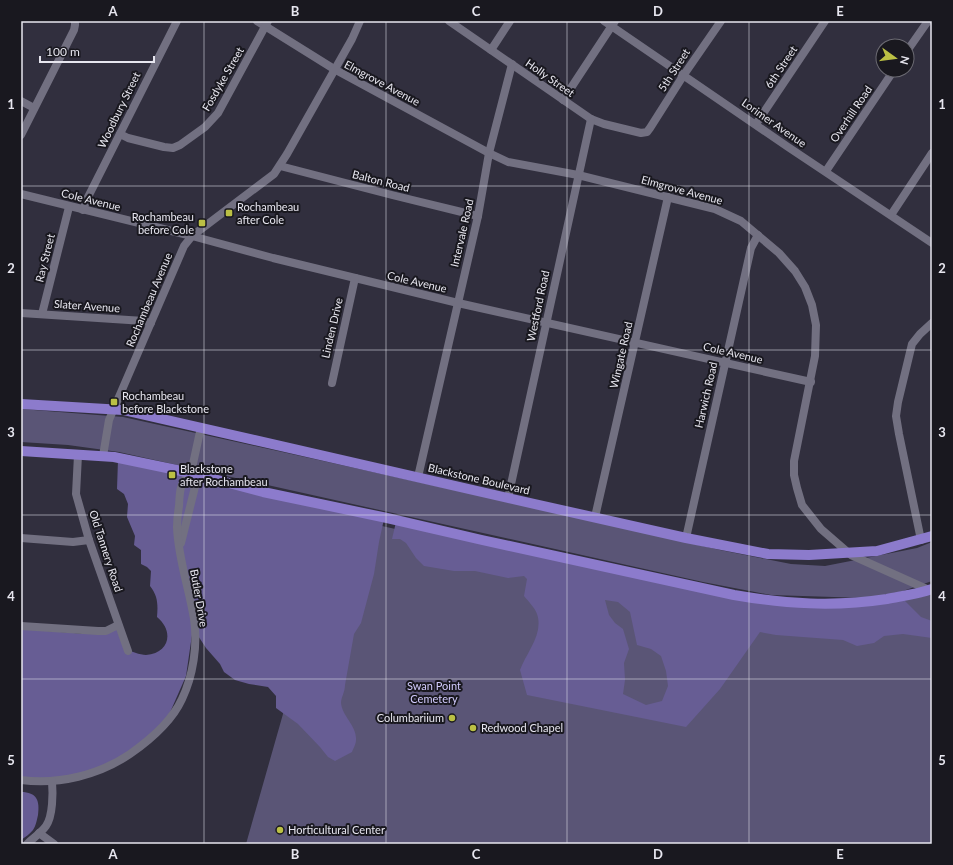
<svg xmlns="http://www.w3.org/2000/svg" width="953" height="865" font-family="Lato,sans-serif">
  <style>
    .green { fill: #5a5576 }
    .forest { fill: #675d94; fill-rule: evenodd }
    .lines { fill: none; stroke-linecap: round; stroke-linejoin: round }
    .minor { stroke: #727081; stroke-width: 8 }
    .major { stroke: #8c7bcc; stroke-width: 10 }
    .grid { fill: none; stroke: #e7e6ef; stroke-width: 1; stroke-opacity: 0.55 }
    .poi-dot { fill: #bbc044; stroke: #19181f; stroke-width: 1.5 }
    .labels { text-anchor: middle; stroke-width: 4; stroke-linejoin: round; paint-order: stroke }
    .street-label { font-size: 11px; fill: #e7e6ef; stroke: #19181f }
    .poi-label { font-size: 11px; fill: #e7e6ef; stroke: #19181f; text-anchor: start }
    .park-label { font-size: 11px; fill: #d2cbfd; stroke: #19181f }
    .neatline { fill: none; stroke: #e7e6ef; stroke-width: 1.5 }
    .grid-label { font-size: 13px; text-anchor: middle; font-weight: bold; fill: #e7e6ef }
  </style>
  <rect width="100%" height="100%" fill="#312f3e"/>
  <!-- green -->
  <g class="green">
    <path d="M21 409 123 417 595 521 720 550 791 564 825 566 917 548 932 542V581L897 593 865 598 771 595 703 582 119 452 68 445 21 442Z"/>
    <path d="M273 502 708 598 821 610 921 597 932 593V844H246L283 714Z"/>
  </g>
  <!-- forest -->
  <g class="forest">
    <path d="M118 460 384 519 379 542 374 574 361 623 354 634 345 685C345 692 341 697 341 703 342 716 357 726 356 740 356 744 353 749 352 752L335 761 328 757 320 747 298 724 276 708V696L268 687 249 684 235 680 224 672 220 664 206 648 193 628 186 676 168 717 137 747 98 772 21 782V629L86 634 101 633 116 627 124 649C131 651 140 655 146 655 170 653 174 631 157 617 158 605 158 596 150 586L151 571 147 567 141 564V550L134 545 135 536 127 517 128 504 124 494 117 489Z"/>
    <path d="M396 522 768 601 901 597 921 617 932 621V638L903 634 884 636 874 643 857 646 843 640 776 635 760 632 720 689 686 727 527 695 520 670C526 653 544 634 537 614 535 608 528 601 524 596L527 579 524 576 508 578 475 571H454L424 566 416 558 406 543 400 539H392ZM605 600 618 602 630 612 637 645 651 649 661 656 666 671 668 686 662 701 646 705 623 694 625 680 624 663 629 649 623 629 615 623 609 615Z"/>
    <path d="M21 792C37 792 40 801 38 815 37 819 36 826 33 830 30 834 25 837 21 840Z"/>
  </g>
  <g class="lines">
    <!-- minor -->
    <g class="minor">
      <path d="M257 21 334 69 489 153 508 162 578 175 715 209 741 221 779 253 795 271 805 287 812 305 816 325 815 356 794 461V475L797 488 802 505 821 529 851 555 929 590"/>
      <path d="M449 21 591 119 604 124 641 133 647 132 650 128 683 76 721 21"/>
      <path d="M604 21 788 147 932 243"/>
      <path d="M491 50 510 21"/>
      <path d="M907 51 928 21"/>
      <path d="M563 100 615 21"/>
      <path d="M21 101 34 108"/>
      <path d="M756 124 825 21"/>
      <path d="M120 134 128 138 164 147 173 148 180 145 205 127 218 113 268 21"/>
      <path d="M21 135 74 30 75 25V21"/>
      <path d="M280 166 392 195 478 216"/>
      <path d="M826 171 894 70"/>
      <path d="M21 194 192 236 273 258 458 303 811 382"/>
      <path d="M83 210 87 199 177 21"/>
      <path d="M891 215 932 153"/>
      <path d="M21 313 144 321 151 323"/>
      <path d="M42 314 69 207"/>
      <path d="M332 383 355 278"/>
      <path d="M78 455 76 494 89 540 128 651"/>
      <path d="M103 456 109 420 184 246 192 236 274 174 287 154 352 39 360 21"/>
      <path d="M418 477 478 216 489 153 512 64"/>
      <path d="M508 498 591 119"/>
      <path d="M595 517 668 197"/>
      <path d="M21 538 73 542 89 540"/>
      <path d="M686 538 751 248 758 235"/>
      <path d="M921 540 899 434 896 416 898 402 912 344 920 334 932 323"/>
      <path d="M181 543 196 483 191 473 201 427"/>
      <path d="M21 626 98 631H106L118 625"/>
      <path d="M21 780C59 785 99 775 130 754 150 740 172 721 182 699 193 676 198 645 194 619 189 588 178 558 177 527 177 520 178 512 179 506 180 491 179 484 191 473"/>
      <path d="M39 833 54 844"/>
      <path d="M27 844C33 838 41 833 46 826 53 816 53 793 52 781"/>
    </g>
    <!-- major -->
    <g class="major">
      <path d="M21 404 123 410 508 498 686 538 768 554 809 555 877 551 932 536"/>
      <path d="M21 451 114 457 191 473 263 492 387 518 482 540 734 595C786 604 834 607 887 599 902 596 918 594 932 589"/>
    </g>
  </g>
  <!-- grid -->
  <path class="grid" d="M204 21V844M386 21V844M567 21V844M749 21V844M21 186H932M21 350H932M21 515H932M21 679H932"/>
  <!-- markers -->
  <g class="poi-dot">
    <rect x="225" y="209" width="8" height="8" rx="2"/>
    <rect x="198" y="219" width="8" height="8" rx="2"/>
    <rect x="110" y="398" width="8" height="8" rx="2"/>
    <rect x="168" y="471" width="8" height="8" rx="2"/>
    <circle cx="452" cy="718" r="4"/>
    <circle cx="473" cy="728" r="4"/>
    <circle cx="280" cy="830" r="4"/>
  </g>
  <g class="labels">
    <!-- street labels -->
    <g class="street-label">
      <text transform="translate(781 67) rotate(-56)" y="4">6th Street</text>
      <text transform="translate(674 70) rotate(-57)" y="4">5th Street</text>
      <text transform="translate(550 78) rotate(35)" y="4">Holly Street</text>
      <text transform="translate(223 79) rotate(-60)" y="4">Fosdyke Street</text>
      <text transform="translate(382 83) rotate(28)" y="4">Elmgrove Avenue</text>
      <text transform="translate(119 110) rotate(-64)" y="4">Woodbury Street</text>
      <text transform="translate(851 114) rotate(-56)" y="4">Overhill Road</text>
      <text transform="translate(774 123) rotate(35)" y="4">Lorimer Avenue</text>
      <text transform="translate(381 181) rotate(14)" y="4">Balton Road</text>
      <text transform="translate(682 190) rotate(15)" y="4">Elmgrove Avenue</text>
      <text transform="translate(91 200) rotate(14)" y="4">Cole Avenue</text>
      <text transform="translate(462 233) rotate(-77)" y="4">Intervale Road</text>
      <text transform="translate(45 258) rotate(-76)" y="4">Ray Street</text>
      <text transform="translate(417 282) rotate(13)" y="4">Cole Avenue</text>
      <text transform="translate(149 300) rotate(-67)" y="4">Rochambeau Avenue</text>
      <text transform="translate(87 306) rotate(4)" y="4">Slater Avenue</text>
      <text transform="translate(538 306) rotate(-78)" y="4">Westford Road</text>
      <text transform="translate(332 328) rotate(-77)" y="4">Linden Drive</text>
      <text transform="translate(733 353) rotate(13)" y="4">Cole Avenue</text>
      <text transform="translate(621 355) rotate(-77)" y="4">Wingate Road</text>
      <text transform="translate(706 395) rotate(-77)" y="4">Harwich Road</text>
      <text transform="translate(479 479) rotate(13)" y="4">Blackstone Boulevard</text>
      <text transform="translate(106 551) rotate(72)" y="4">Old Tannery Road</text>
      <text transform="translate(199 598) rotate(80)" y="4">Butler Drive</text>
    </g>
    <!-- poi labels -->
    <g class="poi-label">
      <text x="237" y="211">Rochambeau<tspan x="237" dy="13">after Cole</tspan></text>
      <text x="194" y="221" text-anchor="end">Rochambeau<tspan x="194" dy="13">before Cole</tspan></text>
      <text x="122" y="400">Rochambeau<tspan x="122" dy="13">before Blackstone</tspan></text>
      <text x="180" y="473">Blackstone<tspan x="180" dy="13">after Rochambeau</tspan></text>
      <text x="444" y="722" text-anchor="end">Columbariium</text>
      <text x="481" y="732">Redwood Chapel</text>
      <text x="288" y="834">Horticultural Center</text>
    </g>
    <!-- park labels -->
    <g class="park-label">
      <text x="434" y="690">Swan Point<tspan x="434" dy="13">Cemetery</tspan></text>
    </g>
  </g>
  <!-- border -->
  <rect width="953" height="865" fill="none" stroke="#19181f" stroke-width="44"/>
  <!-- north arrow -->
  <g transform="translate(895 58) rotate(104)"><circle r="19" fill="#19181f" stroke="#6b6a72"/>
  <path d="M0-3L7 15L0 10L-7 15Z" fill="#bbc044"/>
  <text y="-6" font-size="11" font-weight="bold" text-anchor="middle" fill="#e7e6ef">N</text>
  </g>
  <!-- scale -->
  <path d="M40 56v6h114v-6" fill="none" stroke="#e7e6ef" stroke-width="2"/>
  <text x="46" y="56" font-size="12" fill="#e7e6ef" stroke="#19181f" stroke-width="3" paint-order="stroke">100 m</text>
  <rect x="22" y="22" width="909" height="821" class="neatline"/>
  <g class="grid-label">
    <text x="113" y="16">A</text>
    <text x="295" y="16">B</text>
    <text x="476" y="16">C</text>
    <text x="658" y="16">D</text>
    <text x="840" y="16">E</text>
    <text x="11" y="109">1</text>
    <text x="942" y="109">1</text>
    <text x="11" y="273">2</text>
    <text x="942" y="273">2</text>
    <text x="11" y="437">3</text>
    <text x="942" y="437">3</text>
    <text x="11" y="601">4</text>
    <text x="942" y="601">4</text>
    <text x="11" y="765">5</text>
    <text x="942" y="765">5</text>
    <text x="113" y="859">A</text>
    <text x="295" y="859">B</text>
    <text x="476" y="859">C</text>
    <text x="658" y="859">D</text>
    <text x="840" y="859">E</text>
  </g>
</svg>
